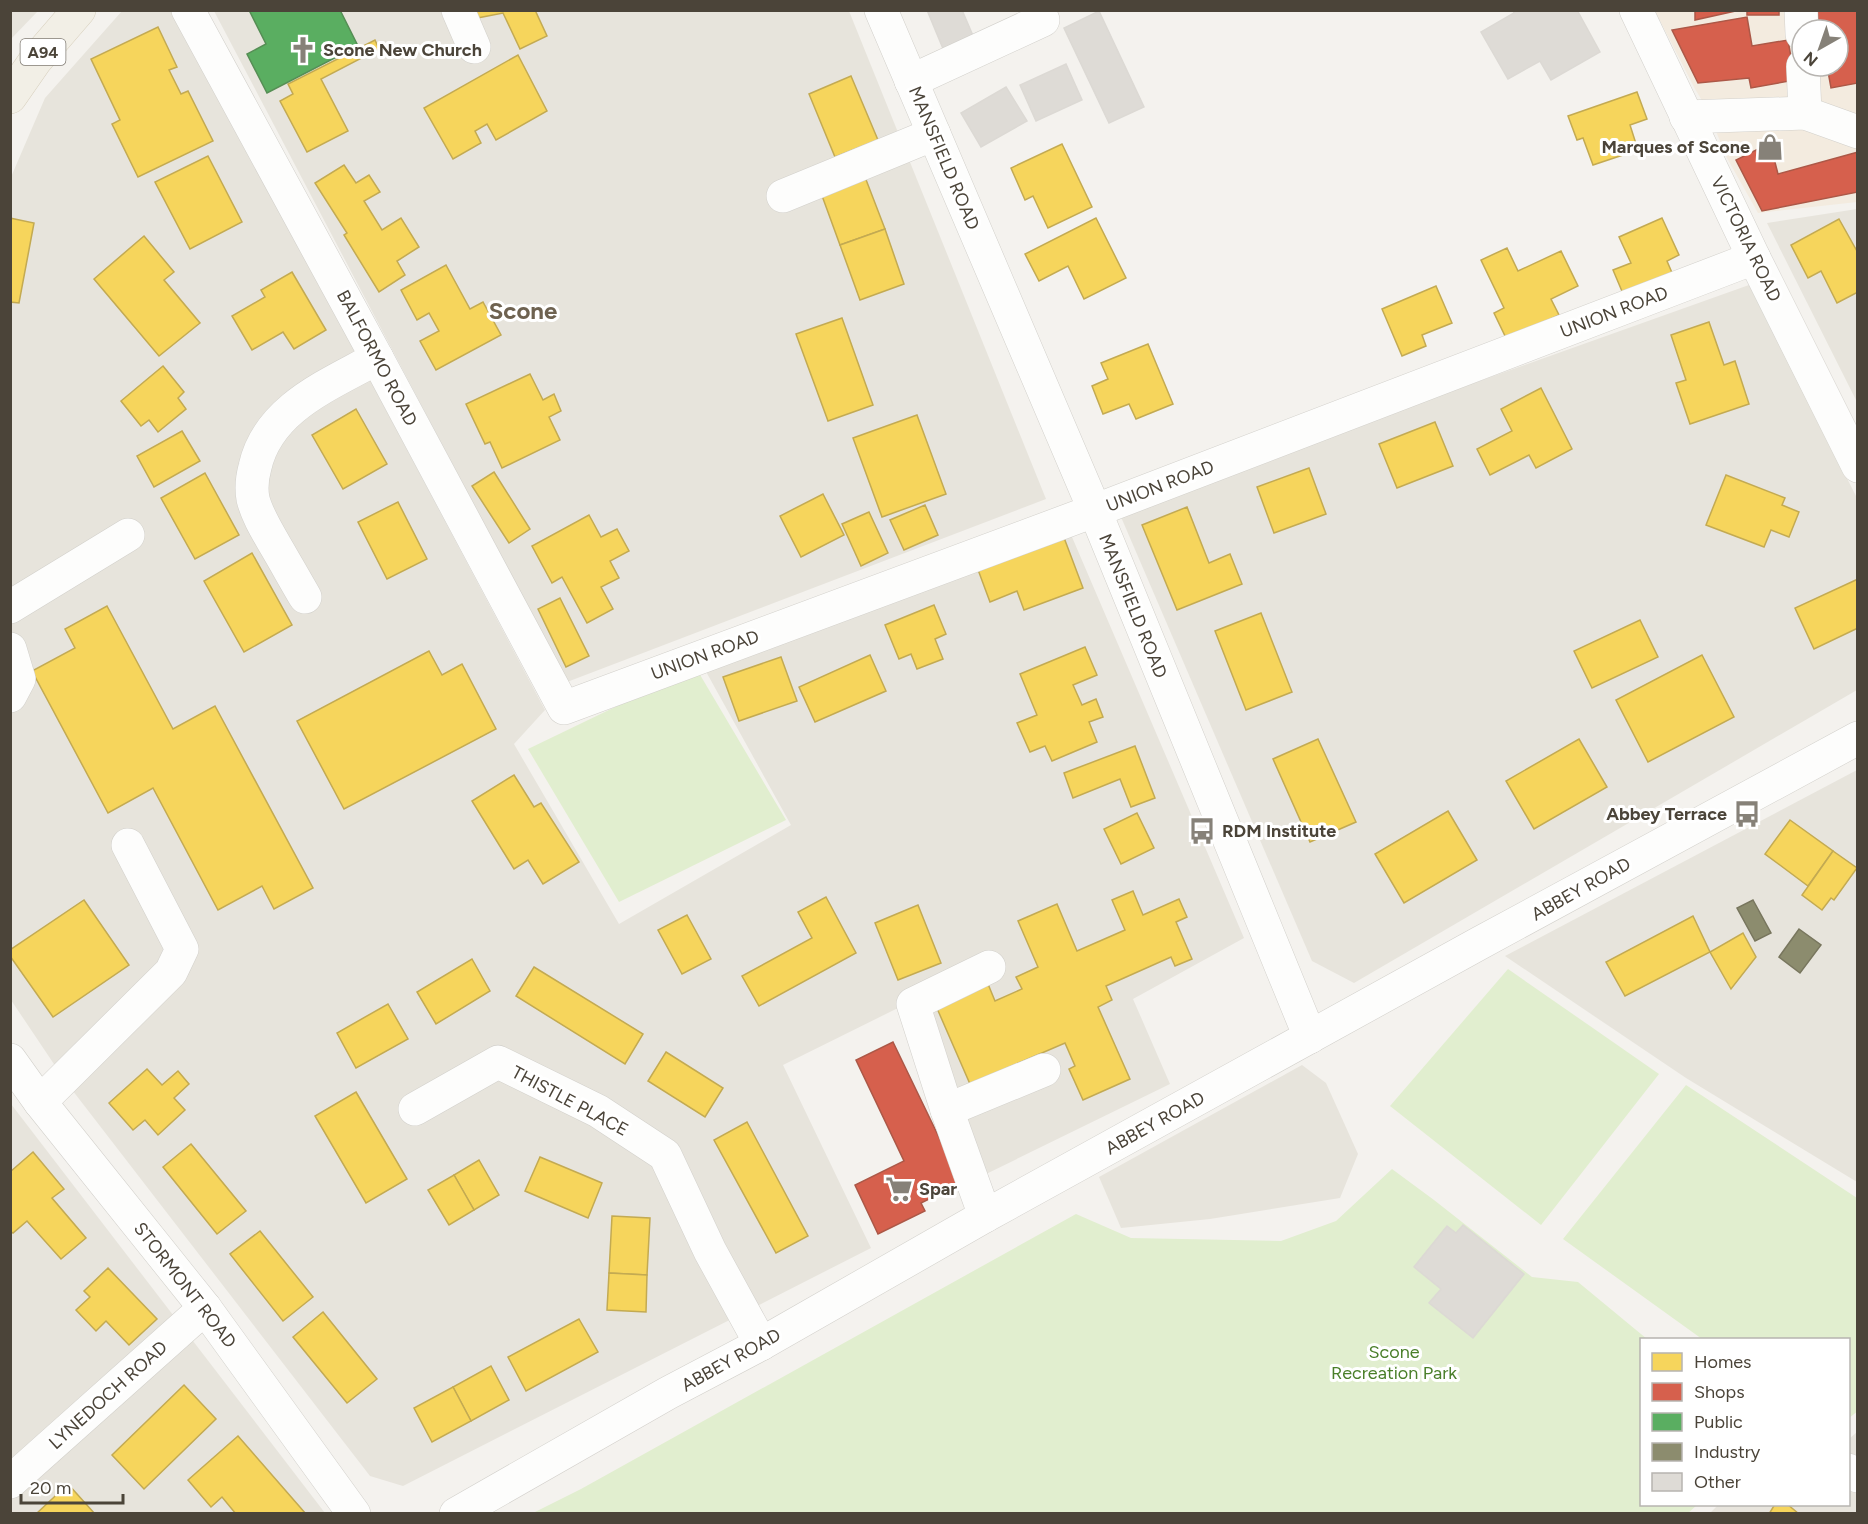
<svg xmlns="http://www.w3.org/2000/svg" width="1868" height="1524" font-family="Figtree,sans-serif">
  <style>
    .residential { fill: #e7e4dc }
    .commercial { fill: #f3ebdf; fill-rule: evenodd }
    .green { fill: #e1eecf }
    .homes { fill: #f6d55c; stroke: #c3aa52; stroke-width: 1.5 }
    .shops { fill: #d6604d; stroke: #ac5847; stroke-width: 1.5 }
    .public { fill: #5aae61; stroke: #568e55; stroke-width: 1.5 }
    .industry { fill: #8c8c6e; stroke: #78765e; stroke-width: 1.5 }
    .building { fill: #dedbd6; stroke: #dcd9d4; stroke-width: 1.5 }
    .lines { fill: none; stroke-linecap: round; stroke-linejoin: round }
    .minor-casing { stroke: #d2d0cb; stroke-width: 34 }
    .major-casing { stroke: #d6cebb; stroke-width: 34 }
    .minor { stroke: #fdfdfc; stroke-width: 33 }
    .major { stroke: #f2efe6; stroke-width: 33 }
    .labels { text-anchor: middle; stroke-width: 6; stroke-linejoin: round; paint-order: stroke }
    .shield { fill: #fff; stroke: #817c74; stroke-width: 1.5 }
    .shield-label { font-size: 16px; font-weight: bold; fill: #4b4439 }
    .poi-label { font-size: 18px; font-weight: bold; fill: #4b4439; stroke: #fff; text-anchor: start }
    .street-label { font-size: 18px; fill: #4b4439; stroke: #fff }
    .park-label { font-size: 18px; fill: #4a7f2a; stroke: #fff }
    .district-label { font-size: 24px; font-weight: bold; fill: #6e6250; stroke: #fff }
  </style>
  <rect width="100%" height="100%" fill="#f4f2ee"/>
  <!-- residential -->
  <g class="residential">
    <path d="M11 10 38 11 11 39 10 11Z"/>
    <path d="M122 11H177L237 129 545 710 514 744 619 924 791 825 704 668 1069 530 1244 938 1133 999 1170 1084 982 1176 900 1007 783 1065 871 1248 403 1486 370 1476 66 1082 11 1000V177L45 98Z"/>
    <path d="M214 11H849L1046 499 567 682Z"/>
    <path d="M1857 209V402L1767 223Z"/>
    <path d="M1749 285 1857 498V690L1354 983 1312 961 1118 510Z"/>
    <path d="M1857 770 1858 772 1857 1182 1686 1078 1505 956Z"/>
    <path d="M1302 1065 1326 1083 1358 1154 1340 1198 1210 1219 1121 1228 1099 1177Z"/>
    <path d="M11 1104 325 1513H11Z"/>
    <path d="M1857 1432V1513L1709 1514 1718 1505 1848 1504 1849 1439Z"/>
  </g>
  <!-- commercial -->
  <path class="commercial" d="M1655 11H1857V202L1758 213 1727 158 1706 107 1695 89ZM1802 30H1838V66H1802Z"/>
  <!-- green -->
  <g class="green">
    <path d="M696 668 786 820 619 902 528 749Z"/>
    <path d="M1508 969 1659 1074 1541 1225 1390 1106Z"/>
    <path d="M1686 1085 1857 1198 1858 1411 1849 1418 1848 1340 1702 1339 1563 1239Z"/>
    <path d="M1392 1169 1434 1200 1532 1277 1578 1282 1647 1339 1642 1340V1504L1697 1505 1687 1514H531L581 1489 1076 1214 1131 1238 1281 1241 1336 1221Z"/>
  </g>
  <!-- homes -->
  <g class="homes">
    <path d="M471 10H535L547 36 520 49 503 13 472 19Z"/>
    <path d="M158 27 177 67 169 70 181 94 188 91 213 141 138 177 112 124 120 120 91 59Z"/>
    <path d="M375 40 379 49 321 79 348 131 307 152 280 101 293 94 288 84Z"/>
    <path d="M518 55 547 111 496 140 487 124 475 131 481 143 453 159 424 108Z"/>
    <path d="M851 76 878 140 835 157 809 94Z"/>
    <path d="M1637 92 1647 119 1630 125 1638 150 1593 165 1583 138 1577 140 1568 116Z"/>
    <path d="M1062 144 1092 207 1048 228 1033 196 1025 200 1011 168Z"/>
    <path d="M208 156 242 222 190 249 155 182Z"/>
    <path d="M344 165 356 183 369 175 380 192 364 201 382 230 401 218 419 247 397 261 405 275 379 292 344 235 347 233 315 183Z"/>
    <path d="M865 177 885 229 840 245 821 193Z"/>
    <path d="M10 218 34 223 19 303 10 302Z"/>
    <path d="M1096 218 1126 278 1084 299 1068 266 1039 281 1025 254Z"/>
    <path d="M1662 218 1679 255 1667 261 1673 275 1624 296 1613 270 1631 263 1619 237Z"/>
    <path d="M1839 219 1858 253V292L1837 303 1821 271 1808 278 1791 245Z"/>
    <path d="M885 229 904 284 860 300 840 245Z"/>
    <path d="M144 236 174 272 164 280 200 323 159 356 94 279Z"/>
    <path d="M1507 248 1518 271 1561 251 1578 286 1551 299 1559 315 1507 340 1494 313 1504 308 1481 260Z"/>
    <path d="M446 265 470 309 483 302 501 335 436 370 420 341 439 331 429 313 417 320 401 290Z"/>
    <path d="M292 272 326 330 294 349 283 332 252 350 232 316 265 297 261 290Z"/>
    <path d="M1436 286 1452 323 1422 335 1426 346 1402 356 1382 309Z"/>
    <path d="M842 318 873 405 828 421 796 334Z"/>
    <path d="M1709 322 1724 365 1735 361 1749 404 1690 424 1676 383 1686 380 1671 335Z"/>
    <path d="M1148 344 1173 404 1136 419 1129 404 1103 414 1092 386 1108 379 1101 363Z"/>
    <path d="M163 366 184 392 178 398 186 409 158 432 149 420 141 426 121 401Z"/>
    <path d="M530 374 543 400 554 394 561 411 549 417 560 440 502 468 490 442 485 444 466 404Z"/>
    <path d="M1541 388 1572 449 1536 468 1529 455 1490 475 1477 449 1512 431 1501 409Z"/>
    <path d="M356 409 387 464 343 489 312 435Z"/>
    <path d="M917 415 946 494 882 517 853 438Z"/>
    <path d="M1435 422 1453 466 1397 488 1379 444Z"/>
    <path d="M182 431 200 461 154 487 137 456Z"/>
    <path d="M1309 468 1326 514 1274 533 1257 487Z"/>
    <path d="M494 472 530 529 509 543 472 486Z"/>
    <path d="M205 473 239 535 195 559 161 498Z"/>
    <path d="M1726 475 1785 498 1782 505 1799 512 1789 537 1771 530 1764 547 1706 525Z"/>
    <path d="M823 494 844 535 801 557 780 516Z"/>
    <path d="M398 502 427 559 387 579 358 522Z"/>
    <path d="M925 505 938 535 904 550 890 520Z"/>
    <path d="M1187 507 1209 563 1230 554 1242 584 1177 610 1142 525Z"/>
    <path d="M869 512 888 553 861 566 842 524Z"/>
    <path d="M589 515 601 537 617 529 629 551 610 561 619 578 601 587 613 609 587 623 562 577 552 583 532 546Z"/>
    <path d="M1063 535 1083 588 1024 610 1017 591 990 602 977 567Z"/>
    <path d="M252 553 292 625 244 652 204 581Z"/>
    <path d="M1858 579V628L1814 649 1795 608Z"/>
    <path d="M560 598 589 656 566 667 538 609Z"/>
    <path d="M934 605 946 634 935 639 943 659 917 669 911 654 899 659 885 625Z"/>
    <path d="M107 606 173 729 215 706 313 888 274 909 262 886 218 910 153 788 108 813 32 671 75 648 65 629Z"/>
    <path d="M1261 613 1292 692 1246 710 1215 631Z"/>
    <path d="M1640 620 1658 657 1592 688 1574 651Z"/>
    <path d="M1085 647 1097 675 1073 685 1082 705 1096 699 1103 717 1089 722 1097 742 1052 761 1045 746 1030 752 1017 723 1037 715 1020 674Z"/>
    <path d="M429 651 442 675 462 664 496 729 344 809 297 721Z"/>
    <path d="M870 655 886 691 815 722 799 687Z"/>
    <path d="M1702 655 1734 717 1648 762 1616 700Z"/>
    <path d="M781 657 797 701 739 721 723 677Z"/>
    <path d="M1318 739 1356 822 1310 842 1273 759Z"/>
    <path d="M1579 739 1607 787 1534 829 1506 781Z"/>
    <path d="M1135 746 1155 798 1131 807 1120 779 1073 798 1064 773Z"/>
    <path d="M514 775 534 807 541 803 579 862 543 884 528 860 514 869 472 801Z"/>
    <path d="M1448 811 1477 860 1404 903 1375 854Z"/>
    <path d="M1137 813 1154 848 1121 864 1104 829Z"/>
    <path d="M1790 820 1833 851 1808 886 1765 854Z"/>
    <path d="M1833 851 1857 868 1834 900 1831 898 1822 910 1802 895Z"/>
    <path d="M1133 891 1143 915 1179 899 1187 917 1176 922 1192 959 1175 966 1171 957 1106 986 1112 1000 1098 1007 1130 1079 1083 1100 1069 1069 1075 1066 1065 1043 970 1084 936 1006 988 984 995 1001 1022 989 1016 977 1038 967 1018 921 1057 904 1077 951 1125 930 1112 900Z"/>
    <path d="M826 897 856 953 759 1006 742 976 812 938 798 912Z"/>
    <path d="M84 900 129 965 53 1017 10 956V950Z"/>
    <path d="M918 905 941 963 898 980 875 923Z"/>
    <path d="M687 915 711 959 682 974 658 930Z"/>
    <path d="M1693 916 1710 952 1625 996 1606 962Z"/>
    <path d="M1743 933 1756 957 1731 989 1710 952Z"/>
    <path d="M472 959 490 991 436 1024 417 992Z"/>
    <path d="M534 967 643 1034 625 1064 516 996Z"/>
    <path d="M388 1004 408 1039 356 1068 337 1033Z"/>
    <path d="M666 1052 723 1088 705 1117 648 1081Z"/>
    <path d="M147 1069 162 1085 178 1071 189 1084 174 1098 185 1110 158 1135 145 1120 133 1130 109 1103Z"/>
    <path d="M356 1092 407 1179 366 1203 315 1116Z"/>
    <path d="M747 1122 808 1236 776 1253 714 1140Z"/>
    <path d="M191 1144 246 1211 217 1234 163 1167Z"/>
    <path d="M33 1152 64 1189 52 1198 86 1238 61 1259 27 1221 13 1233 10 1231V1172Z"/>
    <path d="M540 1157 602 1183 588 1218 525 1191Z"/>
    <path d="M479 1160 499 1195 474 1210 454 1175Z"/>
    <path d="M454 1175 474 1210 449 1225 428 1190Z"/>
    <path d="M612 1216 650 1218 647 1275 609 1273Z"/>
    <path d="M260 1231 313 1297 283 1321 230 1254Z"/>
    <path d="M108 1268 157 1319 129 1345 106 1321 96 1331 76 1310 90 1297 84 1291Z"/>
    <path d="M609 1273 647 1275 646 1312 607 1310Z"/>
    <path d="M323 1312 377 1379 347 1403 293 1337Z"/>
    <path d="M579 1319 598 1352 526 1391 508 1357Z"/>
    <path d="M491 1366 509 1400 471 1421 453 1387Z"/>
    <path d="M184 1385 216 1419 144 1489 112 1455Z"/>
    <path d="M453 1387 471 1421 432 1442 414 1408Z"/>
    <path d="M238 1436 306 1514H236L222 1497 211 1507 188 1480Z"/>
    <path d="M68 1484 95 1514H36Z"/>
    <path d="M1775 1504H1787L1799 1514H1769Z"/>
  </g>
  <!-- shops -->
  <g class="shops">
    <path d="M1695 10H1740L1695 20Z"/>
    <rect x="1747" y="10" width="32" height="5"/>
    <path d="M1817 10H1858V83L1831 88 1827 66H1838V30H1820Z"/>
    <path d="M1747 17 1752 46 1788 40 1795 80 1751 88 1749 78 1698 83 1672 30Z"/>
    <path d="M1770 143 1778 174 1858 152V192L1762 211 1736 160Z"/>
    <path d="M893 1042 961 1183 921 1203 925 1211 878 1234 855 1185 904 1161 856 1060Z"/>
  </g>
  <!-- public -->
  <path class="public" d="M249 10H340L358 46 267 93 247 54 266 44Z"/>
  <!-- industry -->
  <g class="industry">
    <path d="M1753 900 1771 933 1755 941 1737 908Z"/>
    <path d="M1799 929 1821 945 1800 973 1779 957Z"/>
  </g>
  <!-- building -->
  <g class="building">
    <path d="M927 10H962L974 38 944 51Z"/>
    <path d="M1513 10H1577L1600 52 1551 80 1540 61 1508 79 1481 32 1514 13Z"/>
    <path d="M1099 11 1144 107 1109 123 1064 28Z"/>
    <path d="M1066 64 1082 100 1036 121 1020 85Z"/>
    <path d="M1006 87 1027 121 981 147 961 113Z"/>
    <path d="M1463 1225 1524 1274 1473 1338 1429 1303 1441 1289 1414 1267 1447 1226 1456 1233Z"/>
  </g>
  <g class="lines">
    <defs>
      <g id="minor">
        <path d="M188 10 377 358 564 708 1107 506 1754 258"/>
        <path d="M458 10 474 47"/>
        <path d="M881 10 1095 511 1310 1037"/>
        <path d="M1636 10 1754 258 1858 466"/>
        <path d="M1801 10 1802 34"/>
        <path d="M1803 66 1805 113"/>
        <path d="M911 81 1043 20"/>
        <path d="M1686 117 1805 113 1858 132"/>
        <path d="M783 196 934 134"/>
        <path d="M305 597C295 580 285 562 275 545 267 531 257 515 253 499 251 488 252 478 255 467 268 408 329 385 377 358"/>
        <path d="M10 607 128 535"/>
        <path d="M10 649 19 679 10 696"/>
        <path d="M10 1060 40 1102 205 1308 354 1514"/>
        <path d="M40 1102 171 972 182 949 128 845"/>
        <path d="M415 1109 498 1062 598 1111 665 1155 710 1251 761 1344"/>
        <path d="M947 1110 1044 1070"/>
        <path d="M985 1216 947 1110 913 1004 989 967"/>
        <path d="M1848 1470 1858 1476"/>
        <path d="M10 1482 205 1308"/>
        <path d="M456 1514 668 1393 761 1344 985 1216 1478 944 1858 738"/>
      </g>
      <path id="major" d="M10 97 35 61 79 10"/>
    </defs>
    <!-- minor casing -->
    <use href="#minor" class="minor-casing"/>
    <!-- major casing -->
    <use href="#major" class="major-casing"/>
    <!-- minor -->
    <use href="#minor" class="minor"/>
    <!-- major -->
    <use href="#major" class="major"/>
  </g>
  <!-- icons -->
  <defs>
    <symbol id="church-bare" viewBox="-9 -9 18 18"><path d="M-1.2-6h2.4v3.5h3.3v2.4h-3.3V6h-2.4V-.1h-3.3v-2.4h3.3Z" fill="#868178" stroke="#fff" stroke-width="2.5" paint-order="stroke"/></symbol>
    <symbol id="shop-bare" viewBox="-9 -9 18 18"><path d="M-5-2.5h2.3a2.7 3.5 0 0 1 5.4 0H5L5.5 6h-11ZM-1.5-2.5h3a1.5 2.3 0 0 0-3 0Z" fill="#868178" stroke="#fff" stroke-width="2.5" paint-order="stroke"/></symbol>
    <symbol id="bus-bare" viewBox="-9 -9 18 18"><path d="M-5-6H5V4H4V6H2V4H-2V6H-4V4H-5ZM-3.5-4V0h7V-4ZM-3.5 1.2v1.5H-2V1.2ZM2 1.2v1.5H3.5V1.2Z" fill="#868178" stroke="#fff" stroke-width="2.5" paint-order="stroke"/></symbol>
    <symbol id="supermarket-bare" viewBox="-9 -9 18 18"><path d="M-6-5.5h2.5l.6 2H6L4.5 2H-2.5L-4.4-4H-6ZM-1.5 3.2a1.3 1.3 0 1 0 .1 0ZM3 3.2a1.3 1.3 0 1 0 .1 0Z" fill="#868178" stroke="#fff" stroke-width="2.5" paint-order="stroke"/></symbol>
  </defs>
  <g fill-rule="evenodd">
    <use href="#church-bare" x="284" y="31" width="38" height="38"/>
    <use href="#shop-bare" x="1751" y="128" width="38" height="38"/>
    <use href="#bus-bare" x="1728" y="795" width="38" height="38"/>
    <use href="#bus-bare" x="1183" y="812" width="38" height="38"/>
    <use href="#supermarket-bare" x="880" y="1170" width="38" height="38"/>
  </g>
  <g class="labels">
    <!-- shield labels -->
    <rect class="shield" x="20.5" y="39" width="45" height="26" rx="4.5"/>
    <g class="shield-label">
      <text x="43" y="58">A94</text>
    </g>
    <!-- poi labels -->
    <g class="poi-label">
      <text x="323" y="56">Scone New Church</text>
      <text x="1750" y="153" text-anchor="end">Marques of Scone</text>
      <text x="1727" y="820" text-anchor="end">Abbey Terrace</text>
      <text x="1222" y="837">RDM Institute</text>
      <text x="919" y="1195">Spar</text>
    </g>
    <!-- street labels -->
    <g class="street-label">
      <text transform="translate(944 158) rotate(67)" y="6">MANSFIELD ROAD</text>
      <text transform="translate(1746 239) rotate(64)" y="6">VICTORIA ROAD</text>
      <text transform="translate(1614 312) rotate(-21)" y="6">UNION ROAD</text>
      <text transform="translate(377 358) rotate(62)" y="6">BALFORMO ROAD</text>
      <text transform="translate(1160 486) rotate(-21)" y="6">UNION ROAD</text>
      <text transform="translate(1133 606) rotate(68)" y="6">MANSFIELD ROAD</text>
      <text transform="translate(705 655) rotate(-20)" y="6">UNION ROAD</text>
      <text transform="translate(1581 889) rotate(-29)" y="6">ABBEY ROAD</text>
      <text transform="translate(570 1101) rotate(28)" y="6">THISTLE PLACE</text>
      <text transform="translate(1155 1123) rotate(-29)" y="6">ABBEY ROAD</text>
      <text transform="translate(185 1285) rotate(52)" y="6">STORMONT ROAD</text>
      <text transform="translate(731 1360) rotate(-29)" y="6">ABBEY ROAD</text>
      <text transform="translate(108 1395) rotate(-42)" y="6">LYNEDOCH ROAD</text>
    </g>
    <!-- park labels -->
    <g class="park-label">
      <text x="1394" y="1358">Scone<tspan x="1394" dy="21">Recreation Park</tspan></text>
    </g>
    <!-- district labels -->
    <g class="district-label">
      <text x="523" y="319">Scone</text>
    </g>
  </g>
  <!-- border -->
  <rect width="1868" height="1524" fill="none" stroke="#4b4439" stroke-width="24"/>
  <!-- legend -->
  <rect x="1640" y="1338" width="210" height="168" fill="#ffffff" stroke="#b7b4b0" stroke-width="1.5"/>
  <rect x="1652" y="1353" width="30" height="18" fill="#f6d55c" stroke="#b7b4b0" stroke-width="1.5"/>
  <text x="1694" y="1368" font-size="18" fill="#4b4439">Homes</text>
  <rect x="1652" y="1383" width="30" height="18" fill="#d6604d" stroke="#b7b4b0" stroke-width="1.5"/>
  <text x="1694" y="1398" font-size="18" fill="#4b4439">Shops</text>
  <rect x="1652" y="1413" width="30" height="18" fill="#5aae61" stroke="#b7b4b0" stroke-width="1.5"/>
  <text x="1694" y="1428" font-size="18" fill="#4b4439">Public</text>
  <rect x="1652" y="1443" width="30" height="18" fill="#8c8c6e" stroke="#b7b4b0" stroke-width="1.5"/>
  <text x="1694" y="1458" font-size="18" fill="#4b4439">Industry</text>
  <rect x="1652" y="1473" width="30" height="18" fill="#dedbd6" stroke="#b7b4b0" stroke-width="1.5"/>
  <text x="1694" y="1488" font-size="18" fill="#4b4439">Other</text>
  <!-- north arrow -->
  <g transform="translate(1820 48) rotate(220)"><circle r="28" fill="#ffffff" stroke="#b7b4b0" stroke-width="1.5"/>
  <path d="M0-4.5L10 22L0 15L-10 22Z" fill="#868178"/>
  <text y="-9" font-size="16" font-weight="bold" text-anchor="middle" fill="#4b4439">N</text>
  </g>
  <!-- scale -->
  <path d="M21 1494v9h102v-9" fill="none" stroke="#4b4439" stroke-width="3"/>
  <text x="30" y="1494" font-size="18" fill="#4b4439" stroke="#ffffff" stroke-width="4.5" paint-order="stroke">20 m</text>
</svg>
